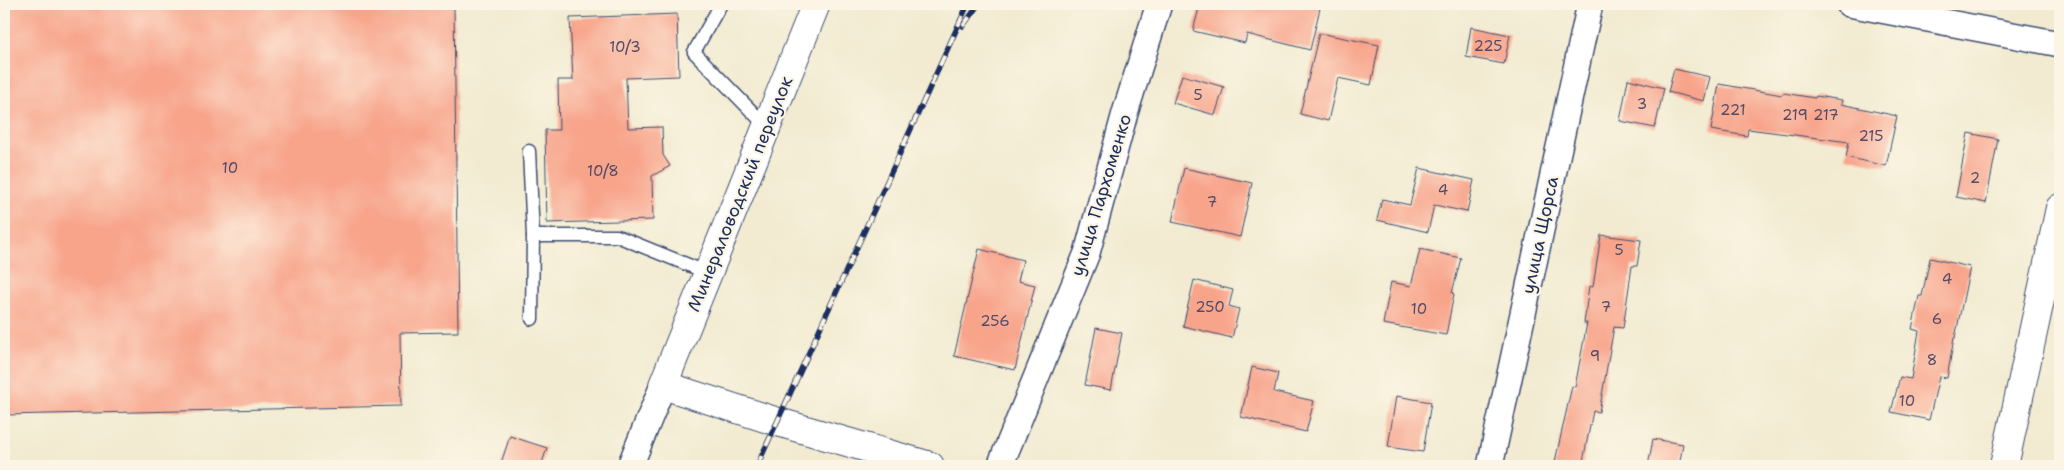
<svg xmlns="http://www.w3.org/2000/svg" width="2064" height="470" font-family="'Shantell Sans',sans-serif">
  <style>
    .building { fill: #f8a48b }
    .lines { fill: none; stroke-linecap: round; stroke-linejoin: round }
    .service-casing { stroke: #3b4b6f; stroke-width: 15 }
    .minor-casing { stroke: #3b4b6f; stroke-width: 28 }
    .tertiary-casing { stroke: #3b4b6f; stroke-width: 30 }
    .service { stroke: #fff; stroke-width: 12 }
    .minor { stroke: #fff; stroke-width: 25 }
    .tertiary { stroke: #fff; stroke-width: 28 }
    .rail-casing { stroke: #1b2f5e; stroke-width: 5.5 }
    .rail { stroke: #fcf5e5; stroke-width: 4; stroke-dasharray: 11; stroke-linecap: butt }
    .labels { text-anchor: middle; stroke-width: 4.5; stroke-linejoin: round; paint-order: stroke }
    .number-label { font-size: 15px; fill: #524c69 }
    .street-label { font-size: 18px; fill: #1b2f5e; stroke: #fcf5e5 }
  </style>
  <rect width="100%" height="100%" fill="#fcf5e5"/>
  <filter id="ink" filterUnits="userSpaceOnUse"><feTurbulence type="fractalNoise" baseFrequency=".02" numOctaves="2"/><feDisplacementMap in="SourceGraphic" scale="10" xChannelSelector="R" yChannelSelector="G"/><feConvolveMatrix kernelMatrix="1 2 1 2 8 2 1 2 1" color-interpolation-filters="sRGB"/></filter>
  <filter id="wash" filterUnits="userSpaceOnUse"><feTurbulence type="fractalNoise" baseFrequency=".0096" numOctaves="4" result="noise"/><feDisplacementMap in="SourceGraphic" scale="20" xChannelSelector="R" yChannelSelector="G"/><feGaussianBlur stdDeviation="1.12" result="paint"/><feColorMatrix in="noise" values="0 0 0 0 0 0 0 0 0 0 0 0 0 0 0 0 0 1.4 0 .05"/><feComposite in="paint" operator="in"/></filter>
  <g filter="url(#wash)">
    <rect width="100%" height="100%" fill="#f2ebd1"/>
    <g id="blocks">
      <!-- building -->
      <g class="building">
        <path d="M4 4H454L458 332 400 333 401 406 4 415Z"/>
        <path d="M1200 4H1321L1310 50 1247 34 1245 43 1193 31Z"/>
        <path d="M677 14 679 76 626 78 628 128 662 127 663 155 670 166 652 176 653 220 547 223 545 130H559L558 80H573L570 18Z"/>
        <path d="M1471 27 1510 35 1504 64 1466 57Z"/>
        <path d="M1319 33 1379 45 1371 85 1338 78 1328 121 1300 114Z"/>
        <path d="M1674 69 1710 77 1704 101 1668 92Z"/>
        <path d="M1182 75 1224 87 1215 115 1173 103Z"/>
        <path d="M1628 79 1664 88 1655 128 1620 121Z"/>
        <path d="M1719 84 1782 95 1783 93 1815 98 1816 96 1842 100 1841 104 1897 116 1886 166 1846 157 1849 142 1748 129 1747 136 1711 130Z"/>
        <path d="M1968 133 1998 139 1986 203 1956 197Z"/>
        <path d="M1184 168 1252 183 1240 237 1172 222Z"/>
        <path d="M1419 168 1474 180 1467 212 1434 205 1428 232 1377 220 1382 199 1410 205Z"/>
        <path d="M1601 235 1641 240 1637 266H1632L1623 328 1614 327 1599 412 1593 411 1582 466H1554L1572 386 1575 387 1587 323H1584L1589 286 1593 287Z"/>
        <path d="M979 249 1023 260 1018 281 1035 285 1015 370 954 356Z"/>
        <path d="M1420 249 1461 258 1452 293 1454 294 1446 335 1383 324 1391 282 1411 286Z"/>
        <path d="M1930 258 1970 267 1955 338H1954L1947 378 1939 377 1929 420 1891 412 1900 377 1911 379 1919 331 1912 329 1919 296H1922Z"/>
        <path d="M1194 280 1233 290 1229 306 1239 309 1232 338 1183 326Z"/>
        <path d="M1096 328 1122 333 1111 390 1085 385Z"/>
        <path d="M1252 367 1278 373 1274 392 1314 401 1306 432 1241 417Z"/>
        <path d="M1396 396 1431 402 1423 452 1388 447Z"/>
        <path d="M510 436 547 448 541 466H500Z"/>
        <path d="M1653 439 1683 444 1679 466H1648Z"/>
      </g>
    </g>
  </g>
  <g filter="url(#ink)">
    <use href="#blocks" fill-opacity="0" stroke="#3b4b6f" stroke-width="1"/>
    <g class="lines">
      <defs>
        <g id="service">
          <path d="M721 4 694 52 767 127"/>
          <path d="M529 151 533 236H617L708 273"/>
          <path d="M532 319 533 236"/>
        </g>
        <g id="minor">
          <path d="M1849 4 2060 44"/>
          <path d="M630 466 663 385"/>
          <path d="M1000 466 1087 253 1125 113 1159 4"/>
          <path d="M1490 466 1590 4"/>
        </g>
        <g id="tertiary">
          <path d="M816 4 663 385 778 422 930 466"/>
          <path d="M2004 466 2060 208"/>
        </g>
      </defs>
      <!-- service casing -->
      <use href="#service" class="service-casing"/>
      <!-- minor casing -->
      <use href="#minor" class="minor-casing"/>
      <!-- tertiary casing -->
      <use href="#tertiary" class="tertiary-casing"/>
      <!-- service -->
      <use href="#service" class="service"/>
      <!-- minor -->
      <use href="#minor" class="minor"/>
      <!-- tertiary -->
      <use href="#tertiary" class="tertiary"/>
      <defs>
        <g id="rail">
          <path d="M963 26 979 4"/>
          <path d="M757 466 968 4"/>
        </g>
      </defs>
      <!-- rail casing -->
      <use href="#rail" class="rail-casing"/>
      <!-- rail -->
      <use href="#rail" class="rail"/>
    </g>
  </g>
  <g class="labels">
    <!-- number labels -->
    <g class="number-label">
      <text x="1488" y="51">225</text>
      <text x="625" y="52">10/3</text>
      <text x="1198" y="100">5</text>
      <text x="1642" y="109">3</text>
      <text x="1733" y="115">221</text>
      <text x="1795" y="120">219</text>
      <text x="1826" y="120">217</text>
      <text x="1871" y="141">215</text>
      <text x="230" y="173">10</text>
      <text x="603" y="176">10/8</text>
      <text x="1975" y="183">2</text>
      <text x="1443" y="195">4</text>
      <text x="1212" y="207">7</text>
      <text x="1619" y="255">5</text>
      <text x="1947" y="284">4</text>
      <text x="1210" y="312">250</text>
      <text x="1606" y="312">7</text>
      <text x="1419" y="314">10</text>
      <text x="1937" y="324">6</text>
      <text x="995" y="326">256</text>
      <text x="1595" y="361">9</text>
      <text x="1932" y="365">8</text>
      <text x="1907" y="406">10</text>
    </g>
    <!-- street labels -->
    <g class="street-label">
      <text transform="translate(740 194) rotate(-68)" y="6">Минераловодский переулок</text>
      <text transform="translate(1101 195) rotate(-73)" y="6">улица Пархоменко</text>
      <text transform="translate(1540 235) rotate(-78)" y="6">улица Щорса</text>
    </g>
  </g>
  <!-- margin -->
  <rect width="2064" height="470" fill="none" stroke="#fcf5e5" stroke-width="20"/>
</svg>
